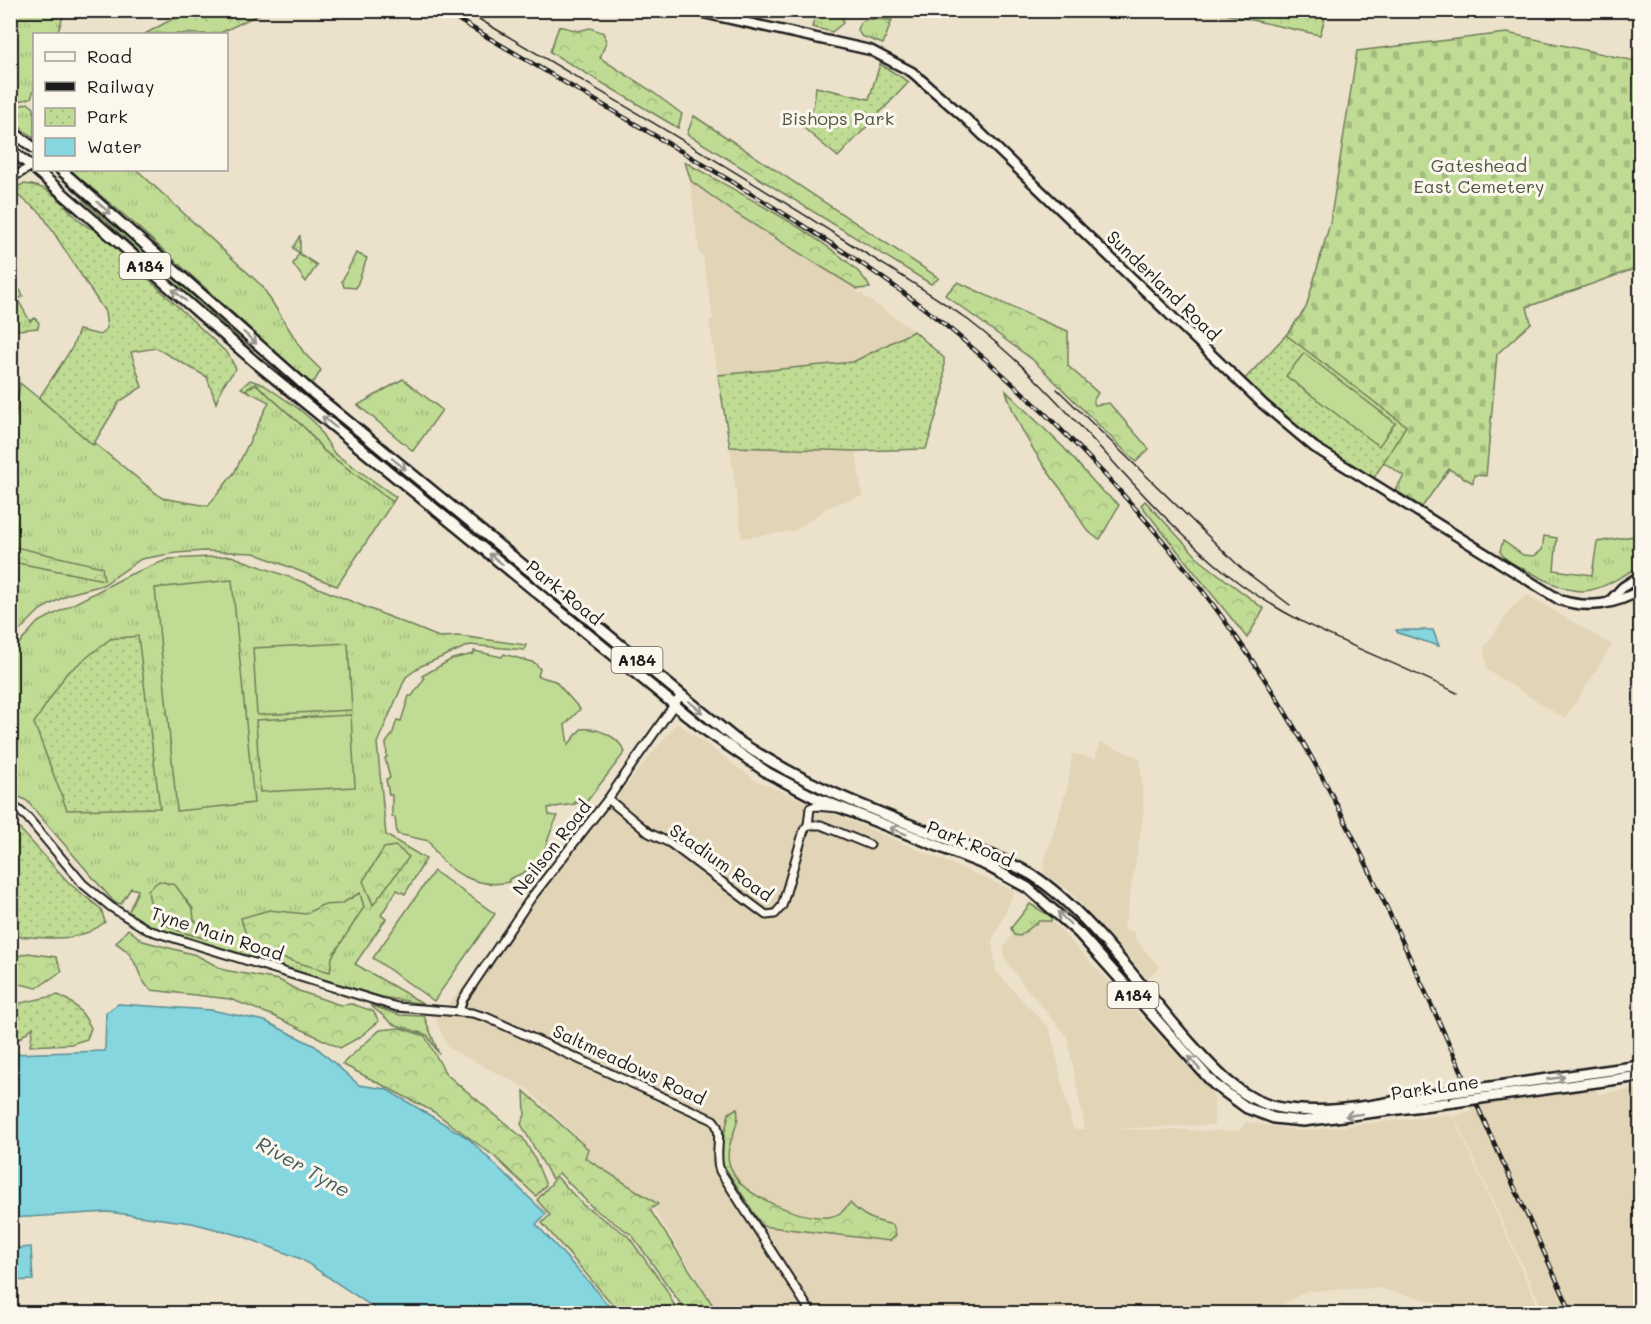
<svg xmlns="http://www.w3.org/2000/svg" width="1651" height="1324" font-family="Mali,sans-serif">
  <style>
    .built { fill: #e2d4b6 }
    .grass { fill: url(#grass-tufts); stroke: #6e7c58; stroke-width: 1.5 }
    .forest { fill: url(#forest-crowns); stroke: #6e7c58; stroke-width: 1.5 }
    .cemetery { fill: url(#cemetery-stones); stroke: #6e7c58; stroke-width: 1.5 }
    .park { fill: url(#park-dots); stroke: #6e7c58; stroke-width: 1.5 }
    .pitch { fill: #c0dc94; stroke: #6e7c58; stroke-width: 1.5 }
    .water { fill: #85d6df; stroke: #5b8c91; stroke-width: 1.5 }
    .lines { fill: none; stroke-linecap: round; stroke-linejoin: round }
    .tertiary-casing { stroke: #1c1c1c; stroke-width: 11 }
    .secondary-casing { stroke: #1c1c1c; stroke-width: 13 }
    .trunk-casing { stroke: #1c1c1c; stroke-width: 14 }
    .tertiary { stroke: #fbf7ec; stroke-width: 7 }
    .secondary { stroke: #fbf7ec; stroke-width: 8 }
    .trunk { stroke: #fbf7ec; stroke-width: 9 }
    .tram { stroke: #1c1c1c; stroke-width: 1.5 }
    .rail-casing { stroke: #1c1c1c; stroke-width: 4.5 }
    .rail { stroke: #fbf7ec; stroke-width: 2; stroke-dasharray: 7; stroke-linecap: butt }
    .trunk-bridge-casing { stroke: #1c1c1c; stroke-width: 14; stroke-linecap: butt }
    .trunk-bridge { stroke: #fbf7ec; stroke-width: 9 }
    .oneway { stroke: #97948e }
    .labels { text-anchor: middle; stroke-width: 6; stroke-linejoin: round; paint-order: stroke }
    .shield { fill: #fbf7ec; stroke: #5f5e5a; stroke-width: 1.5 }
    .shield-label { font-size: 16px; font-weight: bold; fill: #1c1c1c }
    .park-label { font-size: 18px; fill: #4d5640; stroke: #fbf7ec }
    .street-label { font-size: 18px; fill: #1c1c1c; stroke: #fbf7ec }
    .water-label { font-size: 20px; font-style: italic; fill: #415d60; stroke: #fbf7ec }
  </style>
  <defs>
    <pattern id="grass-tufts" width="24" height="20" patternUnits="userSpaceOnUse" patternTransform="scale(1.5)"><rect width="24" height="20" fill="#c0dc94"/><path d="M3 7l-1-3M5 7V3M7 7l1-3M15 17l-1-3M17 17v-4M19 17l1-3" fill="none" stroke="#a4bc7f"/></pattern>
    <pattern id="forest-crowns" width="20" height="18" patternUnits="userSpaceOnUse" patternTransform="scale(1.5)"><rect width="20" height="18" fill="#c0dc94"/><path d="M2 6a3 3 0 1 1 6 0M12 15a3 3 0 1 1 6 0" fill="none" stroke="#a4bc7f"/></pattern>
    <pattern id="cemetery-stones" width="16" height="16" patternUnits="userSpaceOnUse" patternTransform="scale(1.5)"><rect width="16" height="16" fill="#c0dc94"/><path d="M2 7V4a2 2 0 0 1 4 0v3zM10 15v-3a2 2 0 0 1 4 0v3z" fill="#a4bc7f"/></pattern>
    <pattern id="park-dots" width="8" height="8" patternUnits="userSpaceOnUse" patternTransform="scale(1.5)"><rect width="8" height="8" fill="#c0dc94"/><path d="M2 2h.1M6 6h.1" fill="none" stroke="#a4bc7f" stroke-width="1.8" stroke-linecap="round"/></pattern>
  </defs>
  <rect width="100%" height="100%" fill="#ece2cc"/>
  <filter id="ink" filterUnits="userSpaceOnUse"><feTurbulence type="fractalNoise" baseFrequency=".0167" numOctaves="2"/><feDisplacementMap in="SourceGraphic" scale="12" xChannelSelector="R" yChannelSelector="G"/><feConvolveMatrix kernelMatrix="1 2 1 2 8 2 1 2 1" color-interpolation-filters="sRGB"/></filter>
  <g filter="url(#ink)">
    <!-- built -->
    <g class="built">
      <path d="M689 174 914 331 853 362 718 375 709 321 713 319 703 257 699 252Z"/>
      <path d="M730 447 856 451 862 496 828 507 795 531 742 538Z"/>
      <path d="M1528 595 1612 645 1565 719 1487 670 1484 648 1513 606Z"/>
      <path d="M679 724 755 780 1015 891 992 941 996 972 1050 1029 1073 1129H1085L1067 1036 1022 983 1005 959 1004 947 1030 905 1053 922 1209 1089 1214 1097V1125L1105 1129 1239 1131 1246 1122 1302 1131 1452 1114 1541 1313 1497 1307 1461 1313 1451 1306 1377 1288 1306 1291 1284 1304 1280 1314 719 1313 654 1210 660 1204 585 1158 589 1149 528 1089 448 1048 436 1020 675 725Z"/>
      <path d="M1100 742 1140 758 1144 812 1124 930 1135 932V939L1160 967 1147 978 1071 892 1045 874 1043 866 1068 784 1072 753 1095 759Z"/>
      <path d="M1640 1088V1313H1544L1454 1116 1471 1111 1470 1107 1596 1089 1597 1094Z"/>
    </g>
    <!-- grass -->
    <g class="grass">
      <path d="M11 10 65 11 57 34H34V90L31 98 13 103H10Z"/>
      <path d="M816 11H842L843 23 832 32 812 27Z"/>
      <path d="M868 19 892 20 883 44 861 36 858 30 861 22Z"/>
      <path d="M28 103 34 108V138L11 120V108Z"/>
      <path d="M70 170H137L262 286 304 353 321 370 314 382H309L129 219Z"/>
      <path d="M85 197 253 351 251 353 83 200Z"/>
      <path d="M300 235V254L317 265 306 282 293 264 299 253 293 248Z"/>
      <path d="M356 253 367 258 356 288 344 287 342 281Z"/>
      <path d="M14 289 20 290 23 296 18 300 30 321 35 318 39 323 38 328 18 330 11 325V293Z"/>
      <path d="M403 379 442 410 413 451 358 405Z"/>
      <path d="M20 383 162 498 208 506 234 473 269 402 245 390 256 384 307 430 324 451 393 502 337 586 254 553 204 551 176 553 141 559 103 585 69 594 40 610 11 639 10 460Z"/>
      <path d="M1640 535V566C1590 595 1583 601 1530 572 1520 567 1505 562 1500 551L1503 541 1523 555 1534 556 1542 550 1544 536 1557 538 1554 570 1592 575 1597 542Z"/>
      <path d="M231 556 311 585 439 637 460 636 526 645 524 650 470 645 421 666 406 677 377 743 386 835 426 859 405 894 397 890 381 915 386 919 355 964 424 1004 382 997 158 929 128 913 138 890 131 888 121 904 114 902 27 801 11 792V653L37 623 129 575 169 559Z"/>
      <path d="M1030 904 1052 917 1051 921H1039L1020 936 1014 935 1011 928Z"/>
      <path d="M370 1005 400 1015 424 1016 439 1054 427 1035 393 1024Z"/>
      <path d="M557 1177 583 1205 628 1236 666 1289 678 1313H620L542 1223 550 1215 537 1200Z"/>
    </g>
    <!-- forest -->
    <g class="forest">
      <path d="M189 10H266V11L218 34H145Z"/>
      <path d="M1211 11H1327L1320 35Z"/>
      <path d="M559 26 578 31 590 28 604 33 606 42 600 58 650 90 682 114 678 128 550 52Z"/>
      <path d="M694 116 939 278 931 284 687 134Z"/>
      <path d="M685 162C724 185 856 252 870 288L857 289 735 213 691 181Z"/>
      <path d="M958 282C995 299 1030 317 1068 331V366L1098 393 1093 401 1095 405 1109 403 1149 449 1136 462 1033 360 945 295Z"/>
      <path d="M250 380 264 385 299 409 315 423 334 453 396 497 393 502 324 451 307 430 256 384 245 390 241 388Z"/>
      <path d="M1006 391 1064 448 1100 489 1119 505 1100 539C1085 534 1079 516 1071 503 1065 493 1056 484 1049 473 1032 449 1014 419 1006 391Z"/>
      <path d="M1145 501 1201 561 1264 609 1247 638 1141 505Z"/>
      <path d="M11 546 102 567 104 580 13 562 11 560Z"/>
      <path d="M395 846 409 857 373 905 363 881 384 848Z"/>
      <path d="M159 881 175 885 193 909 194 920 212 936 206 939C174 929 152 928 148 890Z"/>
      <path d="M360 893 364 907 332 957 330 972 250 949 241 918 269 910 306 914 322 905 341 904Z"/>
      <path d="M128 929 143 941 196 955 224 970 279 980 299 991 340 1005 352 1004 373 1011 379 1021 360 1037 340 1048 274 1016 230 999 151 990C134 976 142 959 116 943Z"/>
      <path d="M28 953 56 957 62 971 37 988 11 982V958Z"/>
      <path d="M400 1028 425 1036 446 1074 523 1138 535 1159 546 1185 536 1196 494 1156 434 1112 342 1064 380 1030Z"/>
      <path d="M524 1091 588 1149 585 1158 658 1204 650 1210 718 1313H687L632 1235 594 1209 559 1173 552 1179 521 1124 525 1115Z"/>
      <path d="M737 1108C742 1128 722 1145 730 1166 732 1171 736 1178 739 1182 755 1200 819 1228 840 1213 844 1211 847 1206 850 1203 863 1217 875 1221 893 1225L896 1235 890 1241 762 1226 721 1161V1150L729 1113Z"/>
    </g>
    <!-- cemetery -->
    <path class="cemetery" d="M1507 33 1640 62V267L1527 307 1531 323 1497 354 1486 476 1474 475 1473 483 1449 469 1422 507 1395 490 1404 476 1383 462 1339 377 1286 335 1306 308 1330 223 1357 51Z"/>
    <!-- park -->
    <g class="park">
      <path d="M880 64 909 82 838 157 799 124C815 116 814 103 816 87L869 99Z"/>
      <path d="M23 184C65 186 67 222 98 231L228 354 236 369 223 385 216 403 207 377 156 348 131 352 142 387 119 402 93 445 39 398 72 348 79 330 100 335 107 328 105 312 41 213 11 190Z"/>
      <path d="M914 331 944 358V390L926 449 856 451 730 447 718 375 853 362Z"/>
      <path d="M1286 335 1406 426 1372 481 1315 445 1242 382Z"/>
      <path d="M138 636 160 808 67 810 34 723 66 674 110 639Z"/>
      <path d="M10 818 70 884 101 909 105 922C77 945 45 937 11 936Z"/>
      <path d="M58 995C74 1002 83 1012 91 1028L87 1039 71 1044 30 1046 33 1027 11 1046V1005Z"/>
    </g>
    <!-- pitch -->
    <g class="pitch">
      <path d="M1304 353 1395 423 1379 446 1286 376Z"/>
      <path d="M232 580 254 803 177 811 155 588Z"/>
      <path d="M348 643 352 710 257 715 253 648Z"/>
      <path d="M474 651 502 657 504 654 535 663 540 669 538 676 555 681 580 709 565 725 568 745 581 729C597 727 618 736 625 752L584 805 575 802V804L548 808 549 815 558 816C539 849 554 862 509 879V882C478 889 444 872 429 841L397 834 395 817H392V795H389L386 779 390 778 385 758 387 757 386 743 392 735 397 720 401 721 409 696H412L424 679 422 676 452 659 474 654Z"/>
      <path d="M351 715 355 787 260 792 256 720Z"/>
      <path d="M434 871 495 914 434 1001 373 958Z"/>
    </g>
    <!-- water -->
    <g class="water">
      <path d="M1396 630H1433L1439 646 1398 633Z"/>
      <path d="M118 1004 211 1010 265 1021 315 1046 359 1085 386 1089 468 1138 546 1214 536 1224 597 1291 614 1313H382L301 1259 242 1236 192 1223 108 1212 11 1218V1054L105 1051 106 1013Z"/>
      <path d="M31 1247 33 1280 11 1281V1249Z"/>
    </g>
    <g class="lines">
      <defs>
        <g id="tertiary">
          <path d="M10 179 32 166"/>
          <path d="M608 799 649 833 670 843 766 915 775 914 782 906 804 830 808 825H821L870 845"/>
          <path d="M10 803 27 817 83 884 111 907 148 930 397 1007 472 1013 486 1017 713 1120C725 1132 713 1152 720 1171L812 1314"/>
          <path d="M808 825 810 808 815 806 839 808"/>
          <path d="M459 1011 463 999 531 898 608 799 681 695"/>
        </g>
        <g id="secondary">
          <path d="M690 10 870 50 912 72 964 117 1263 404 1314 447 1560 600C1587 609 1616 605 1640 590"/>
          <path d="M1609 602 1623 587 1640 576"/>
        </g>
        <g id="trunk">
          <path d="M10 130 34 148"/>
          <path d="M10 150 34 168"/>
          <path d="M36 170 255 362 704 729 768 773 814 797 986 865 1028 888 1079 933 1214 1084 1247 1108 1274 1118 1303 1121 1454 1102"/>
          <path d="M61 170 313 393 735 739C799 782 860 805 931 833 965 846 1000 856 1032 875 1085 908 1142 988 1184 1036 1211 1066 1239 1101 1281 1108 1335 1117 1394 1100 1447 1093"/>
          <path d="M1498 1086 1640 1066"/>
          <path d="M1502 1095 1640 1076"/>
        </g>
      </defs>
      <!-- tertiary casing -->
      <use href="#tertiary" class="tertiary-casing"/>
      <!-- secondary casing -->
      <use href="#secondary" class="secondary-casing"/>
      <!-- trunk casing -->
      <use href="#trunk" class="trunk-casing"/>
      <!-- tertiary -->
      <use href="#tertiary" class="tertiary"/>
      <!-- secondary -->
      <use href="#secondary" class="secondary"/>
      <!-- trunk -->
      <use href="#trunk" class="trunk"/>
      <!-- tram -->
      <g class="tram">
        <path d="M464 10C592 87 721 161 846 241 886 267 929 291 968 320 1066 394 1134 500 1230 576 1297 629 1381 655 1457 693"/>
        <path d="M1057 389 1242 569 1290 605"/>
      </g>
      <defs>
        <path id="rail" d="M442 10C539 68 637 124 734 183 811 230 887 276 956 334 1077 435 1184 553 1269 686 1335 789 1384 901 1435 1013 1480 1113 1527 1213 1572 1314"/>
      </defs>
      <!-- rail casing -->
      <use href="#rail" class="rail-casing"/>
      <!-- rail -->
      <use href="#rail" class="rail"/>
      <defs>
        <g id="trunk-bridge">
          <path d="M1447 1093 1498 1086"/>
          <path d="M1454 1102 1502 1095"/>
        </g>
      </defs>
      <!-- trunk-bridge casing -->
      <use href="#trunk-bridge" class="trunk-bridge-casing"/>
      <!-- trunk-bridge -->
      <use href="#trunk-bridge" class="trunk-bridge"/>
    </g>
    <!-- one-way arrows -->
    <defs><path id="oneway-shaft" d="M-6 0H5M1.5-3L5.5 0L1.5 3" fill="none" stroke-width="1.6" stroke-linecap="round" stroke-linejoin="round" transform="scale(1.5)"/></defs>
    <g class="oneway">
      <use href="#oneway-shaft" transform="translate(104 208) rotate(42)"/>
      <use href="#oneway-shaft" transform="translate(179 295) rotate(-139)"/>
      <use href="#oneway-shaft" transform="translate(250 338) rotate(42)"/>
      <use href="#oneway-shaft" transform="translate(329 422) rotate(-141)"/>
      <use href="#oneway-shaft" transform="translate(399 464) rotate(39)"/>
      <use href="#oneway-shaft" transform="translate(496 559) rotate(-141)"/>
      <use href="#oneway-shaft" transform="translate(696 707) rotate(39)"/>
      <use href="#oneway-shaft" transform="translate(898 831) rotate(-158)"/>
      <use href="#oneway-shaft" transform="translate(1064 918) rotate(-136)"/>
      <use href="#oneway-shaft" transform="translate(1194 1063) rotate(-132)"/>
      <use href="#oneway-shaft" transform="translate(1556 1078) rotate(-8)"/>
      <use href="#oneway-shaft" transform="translate(1354 1115) rotate(172)"/>
    </g>
  </g>
  <g class="labels">
    <!-- shield labels -->
    <g class="shield">
      <rect x="119.5" y="253" width="51" height="26" rx="4.5"/>
      <rect x="611.5" y="647" width="51" height="26" rx="4.5"/>
      <rect x="1107.5" y="982" width="51" height="26" rx="4.5"/>
    </g>
    <g class="shield-label">
      <text x="145" y="272">A184</text>
      <text x="637" y="666">A184</text>
      <text x="1133" y="1001">A184</text>
    </g>
    <!-- park labels -->
    <g class="park-label">
      <text x="838" y="125">Bishops Park</text>
      <text x="1479" y="172">Gateshead<tspan x="1479" dy="21">East Cemetery</tspan></text>
    </g>
    <!-- street labels -->
    <g class="street-label">
      <text transform="translate(1163 286) rotate(44)" y="6">Sunderland Road</text>
      <text transform="translate(564 593) rotate(39)" y="6">Park Road</text>
      <text transform="translate(970 844) rotate(23)" y="6">Park Road</text>
      <text transform="translate(552 848) rotate(-52)" y="6">Neilson Road</text>
      <text transform="translate(721 863) rotate(35)" y="6">Stadium Road</text>
      <text transform="translate(217 934) rotate(18)" y="6">Tyne Main Road</text>
      <text transform="translate(629 1065) rotate(25)" y="6">Saltmeadows Road</text>
      <text transform="translate(1435 1088) rotate(-8)" y="6">Park Lane</text>
    </g>
    <!-- water labels -->
    <g class="water-label">
      <text transform="translate(303 1167) rotate(29)" y="7">River Tyne</text>
    </g>
  </g>
  <!-- margin -->
  <rect width="1651" height="1324" fill="none" stroke="#fbf7ec" stroke-width="36"/>
  <rect x="18" y="18" width="1615" height="1288" fill="none" stroke="#1c1c1c" stroke-width="2" filter="url(#ink)"/>
  <!-- legend -->
  <rect x="33" y="33" width="195" height="138" fill="#fbf7ec" stroke="#a29f99" stroke-width="1.5"/>
  <rect x="45" y="52" width="30" height="9" fill="#fbf7ec" stroke="#a29f99" stroke-width="1.5"/>
  <text x="87" y="63" font-size="18" fill="#1c1c1c">Road</text>
  <rect x="45" y="82" width="30" height="9" fill="#1c1c1c" stroke="#a29f99" stroke-width="1.5"/>
  <text x="87" y="93" font-size="18" fill="#1c1c1c">Railway</text>
  <rect x="45" y="108" width="30" height="18" fill="url(#park-dots)" stroke="#a29f99" stroke-width="1.5"/>
  <text x="87" y="123" font-size="18" fill="#1c1c1c">Park</text>
  <rect x="45" y="138" width="30" height="18" fill="#85d6df" stroke="#a29f99" stroke-width="1.5"/>
  <text x="87" y="153" font-size="18" fill="#1c1c1c">Water</text>
</svg>
